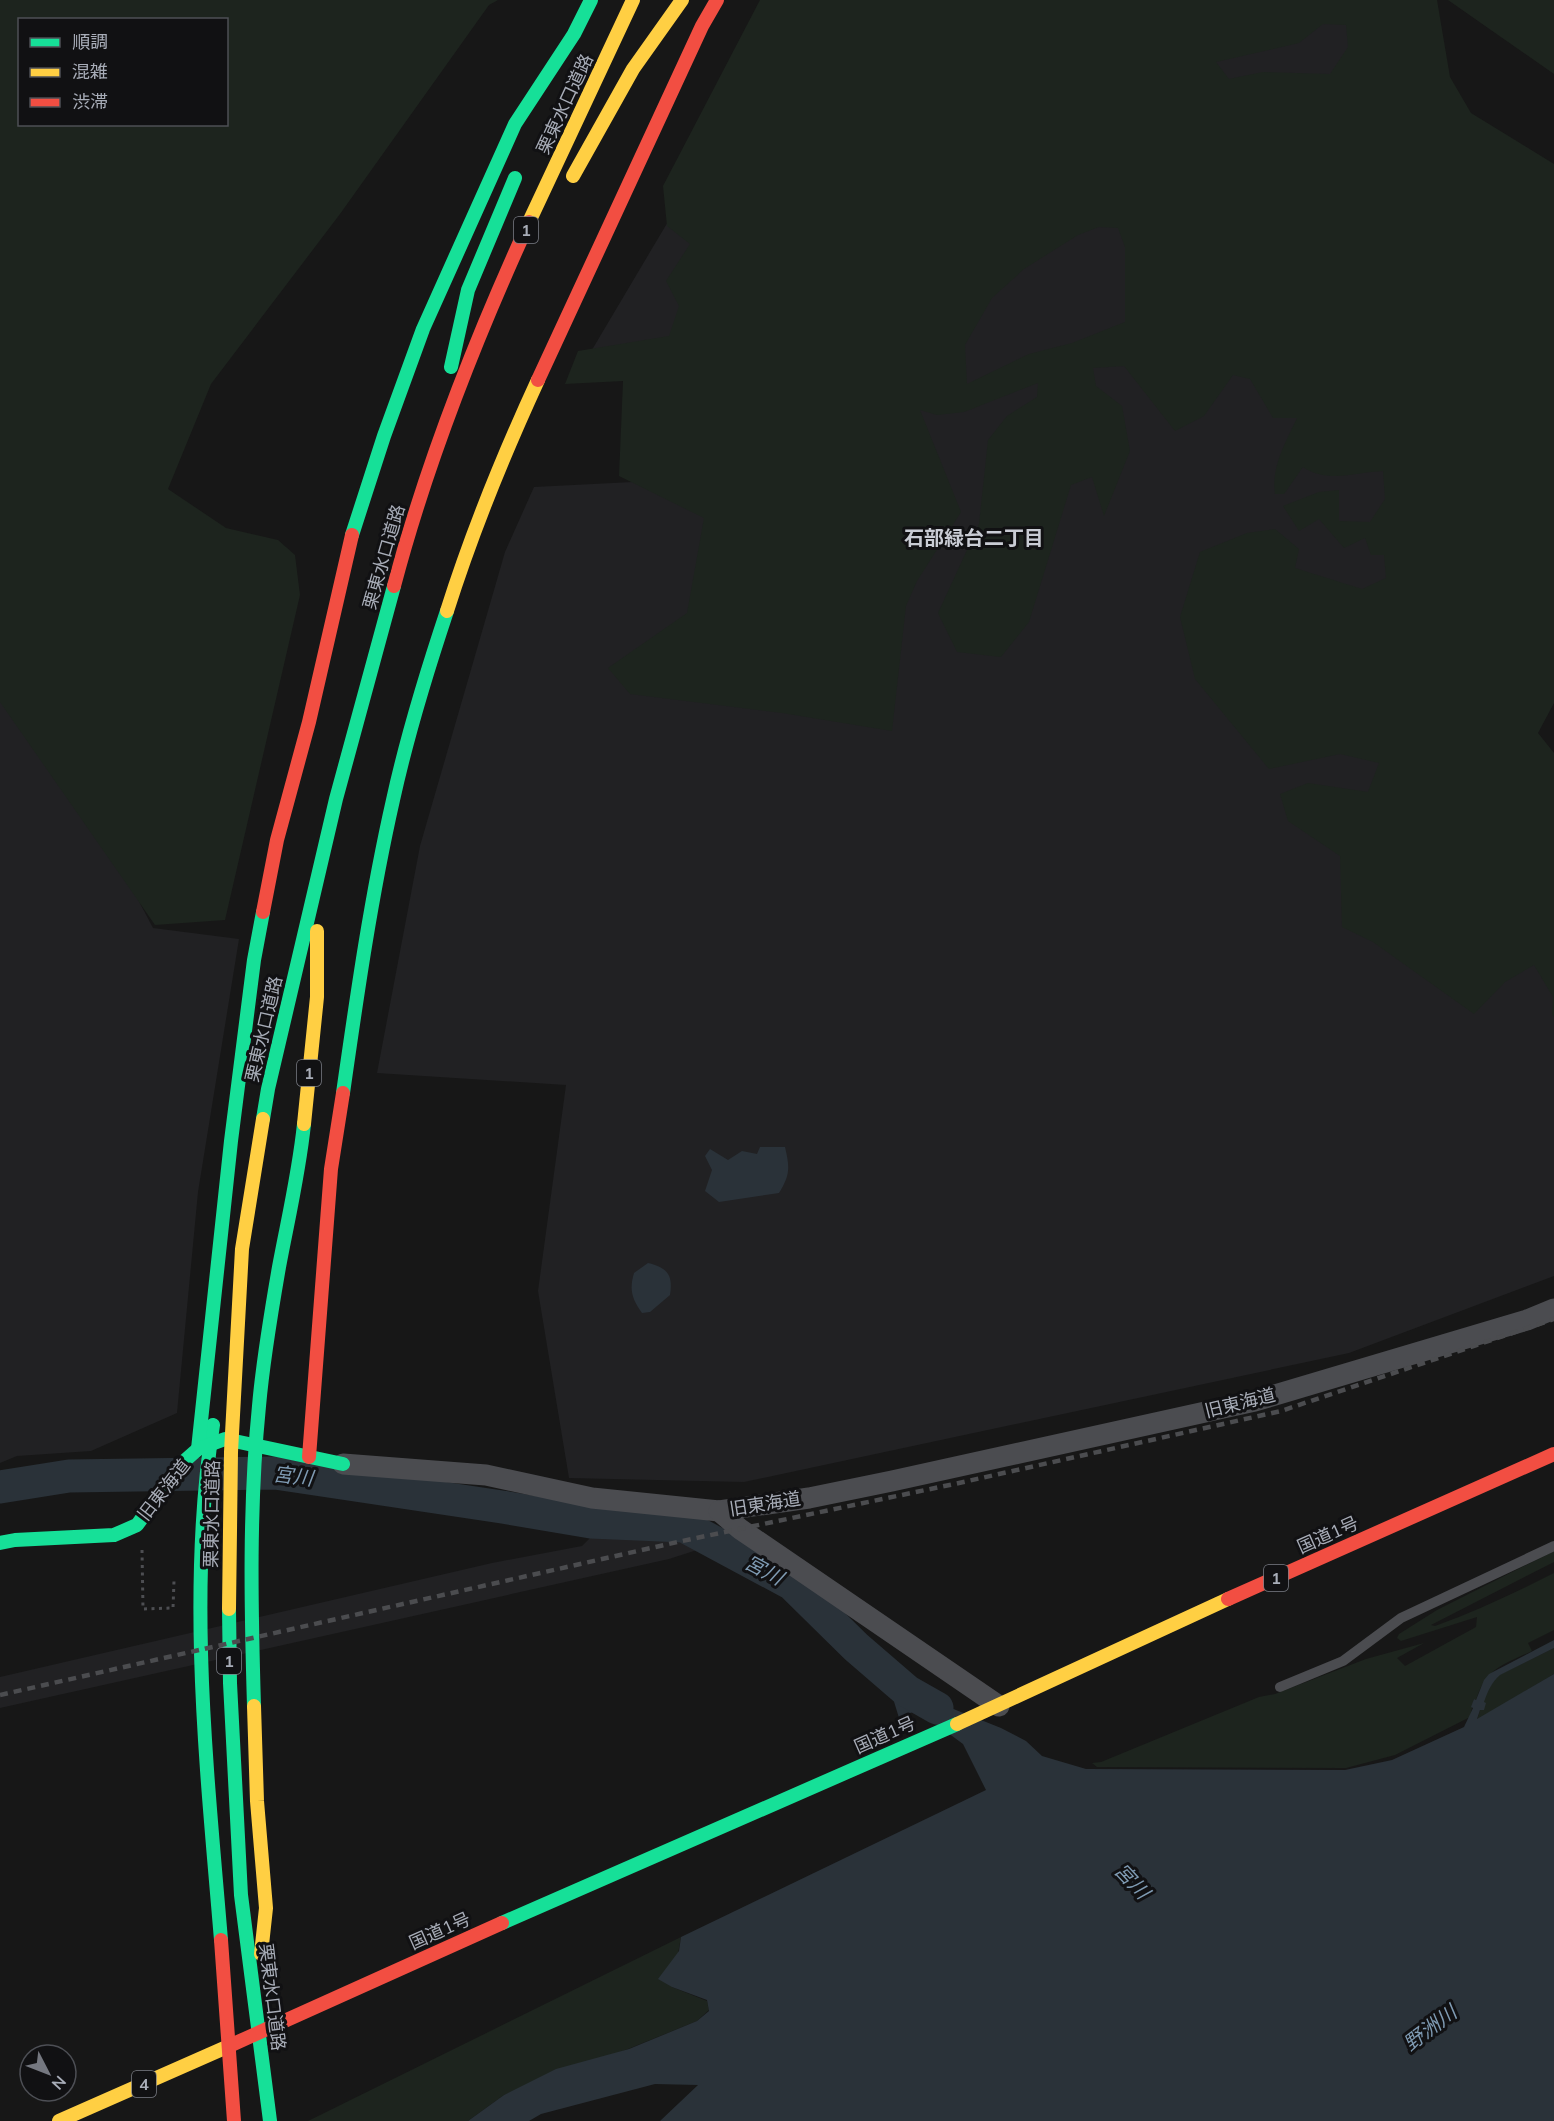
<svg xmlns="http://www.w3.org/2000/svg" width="1554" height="2121" font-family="Mulish,'Noto Sans JP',sans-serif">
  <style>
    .built { fill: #212123 }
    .green { fill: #1d241e; fill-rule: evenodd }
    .water { fill: #2a3239 }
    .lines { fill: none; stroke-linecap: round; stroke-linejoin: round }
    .river { stroke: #2a3239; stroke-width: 33 }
    .path { stroke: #4d4e52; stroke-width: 3; stroke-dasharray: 3 4.5; stroke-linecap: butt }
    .lane { stroke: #4b4c50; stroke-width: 10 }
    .street { stroke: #4b4c50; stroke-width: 21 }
    .fast { stroke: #16e098; stroke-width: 14 }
    .slow { stroke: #ffcf43; stroke-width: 14 }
    .jam { stroke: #f24e42; stroke-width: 14 }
    .rail { stroke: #4b4c4f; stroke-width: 4.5; stroke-dasharray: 8 6; stroke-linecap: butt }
    .labels { text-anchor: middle; stroke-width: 6; stroke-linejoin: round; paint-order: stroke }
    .shield { fill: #111113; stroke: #7b7e86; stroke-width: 1.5 }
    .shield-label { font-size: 16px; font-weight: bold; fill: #a8adb8 }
    .street-label { font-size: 18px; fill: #a8adb8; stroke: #111113 }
    .neighbourhood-label { font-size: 20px; font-weight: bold; fill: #c9ccd4; stroke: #111113 }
    .water-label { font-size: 20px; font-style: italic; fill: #7f9bb3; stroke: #111113 }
  </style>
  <rect width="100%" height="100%" fill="#171717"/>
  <!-- built -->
  <g class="built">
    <path d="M1369 0 1554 913V1276L1349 1353 744 1482 569 1478 538 1291 566 1085 377 1073 420 846 505 552 534 487 672 480 657 370 583 365 701 166Z"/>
    <path d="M0 682 46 725 153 928 239 939 198 1192 177 1413 91 1451 17 1456 0 1463Z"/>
    <path d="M677 1532 697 1550 669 1559 0 1708V1677L492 1563 582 1546 595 1533Z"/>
  </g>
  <!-- green -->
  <g class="green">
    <path d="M0 0H498L489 5 340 214 211 384 168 489 226 528 278 540 295 555 300 595 225 920 155 925 0 702ZM20 20H226V124H20Z"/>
    <path d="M760 0H1437L1450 77 1471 113 1554 164V703L1538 733 1554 753V1017L1552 1015 1553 997 1534 965 1505 982 1474 1014 1373 942 1342 927 1340 856 1288 821 1280 794 1308 783 1368 792 1379 763 1340 754 1269 769 1195 679 1180 617 1200 552 1247 533 1275 529 1299 549 1295 568 1362 589 1386 578 1384 555H1371L1365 538 1344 548 1319 519 1299 531 1283 506 1319 492 1339 490V521L1370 522 1385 499 1383 471C1356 472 1328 484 1303 467L1284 494H1275C1271 467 1286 442 1297 418H1273L1250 379 1233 375 1204 416 1175 431 1124 366 1093 368 1096 386 1122 406 1130 451 1104 516 1092 477 1071 485 1029 622 1001 657 957 652 938 613 979 524 988 440 1007 416 1037 397 1038 383 964 412 937 415 920 410 961 512 917 581 906 606 892 731 782 713 630 694 608 668 687 613 704 518 619 476 623 381 565 384 578 351 669 336 679 306 666 281 690 244 667 226 663 186ZM1323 24 1346 25 1348 47 1330 74 1263 72 1229 79 1216 62 1299 43ZM1099 227 1118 228 1125 247V322L1072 343 1029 354 967 384 965 345 992 298 1024 269 1078 235Z"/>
    <path d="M1448 0H1554V74Z"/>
    <path d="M1554 1551V1562L1431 1625 1435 1626C1476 1611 1515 1593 1554 1573V1630L1528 1643 1532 1651C1503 1665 1487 1667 1476 1700L1474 1699 1470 1717 1395 1755 1346 1768 1097 1767 1092 1763 1101 1762 1259 1697 1275 1694 1366 1659 1424 1643 1397 1658 1405 1666 1476 1627 1477 1617 1401 1641 1397 1638 1399 1634 1437 1610Z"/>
    <path d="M1554 1648V1674L1477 1720C1482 1704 1487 1686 1499 1675Z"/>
    <path d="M681 1937 672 1987 707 2001 709 2010 697 2021 628 2049 504 2095 468 2121H308Z"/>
  </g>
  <!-- water -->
  <g class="water">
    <path d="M760 1147H785C790 1168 790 1175 779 1193L719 1202 705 1191 712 1170 705 1156 710 1149 728 1160 742 1151 757 1154Z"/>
    <path d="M648 1263C668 1268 673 1275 670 1295L650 1312 642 1313C632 1299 629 1290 634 1273Z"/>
    <path d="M1554 1640V1648L1500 1675C1491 1683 1488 1691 1484 1702L1486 1703 1484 1710H1480L1477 1719 1554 1674V2121H660L698 2085 655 2084 541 2114 529 2121H468L504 2095 556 2069 629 2049 697 2021 709 2011 707 2000 672 1987 658 1979 679 1951 681 1937 986 1790 963 1744 917 1710 899 1718 892 1695 905 1680 951 1708 1001 1728 1026 1741 1042 1756 1086 1769 1345 1770 1392 1760 1464 1727 1473 1708 1471 1707 1474 1699 1476 1700 1484 1680 1489 1674Z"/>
  </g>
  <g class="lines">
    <!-- river -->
    <path class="river" d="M0 1487 69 1476 275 1473 502 1507 591 1522 684 1526 792 1584 856 1647 907 1691 937 1708"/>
    <!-- path -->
    <path class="path" d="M142 1550 143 1609 173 1608 174 1581"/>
    <!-- lane -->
    <path class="lane" d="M1280 1687 1343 1661 1401 1618 1554 1546"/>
    <!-- street -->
    <g class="street">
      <path d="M343 1464 486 1475 592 1498 719 1511 809 1498 892 1481 1255 1401 1527 1320 1554 1309"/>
      <path d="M719 1511 740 1529 999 1706"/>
    </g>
    <!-- fast -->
    <g class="fast">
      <path d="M451 367 468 290 515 178"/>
      <path d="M352 535 384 436 423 329 515 124 574 34 591 0"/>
      <path d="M343 1093C357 995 371 897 393 800 407 736 426 674 447 611"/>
      <path d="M263 1119 268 1089 336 799 394 586"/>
      <path d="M213 1425C187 1594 207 1771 221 1940"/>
      <path d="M198 1449 231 1141 254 960 263 912"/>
      <path d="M0 1543 15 1540 114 1535 137 1525 181 1464 198 1449 225 1439 343 1464"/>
      <path d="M229 1609 230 1683 241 1895 270 2121"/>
      <path d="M254 1706C251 1606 249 1506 259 1406 263 1360 271 1313 279 1267 288 1219 299 1173 304 1124"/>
      <path d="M502 1923 957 1724"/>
    </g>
    <!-- slow -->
    <g class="slow">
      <path d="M573 176 633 69 682 0"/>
      <path d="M529 222 633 0"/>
      <path d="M447 611C472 532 503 456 538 380"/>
      <path d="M304 1124 317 997V931"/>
      <path d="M229 1609 231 1452 242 1249 263 1119"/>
      <path d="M254 1706 257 1801 266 1908 261 1954"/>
      <path d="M957 1724 1228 1599"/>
      <path d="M59 2121 229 2046"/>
    </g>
    <!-- jam -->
    <g class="jam">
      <path d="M538 380 702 26 717 0"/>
      <path d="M394 586C427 461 475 340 529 222"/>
      <path d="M263 912 277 840 309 722 352 535"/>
      <path d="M309 1457 331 1169 343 1093"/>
      <path d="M1228 1599 1554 1454"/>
      <path d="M221 1940 234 2121"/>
      <path d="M229 2046 502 1923"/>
    </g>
    <!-- rail -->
    <path class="rail" d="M0 1695 682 1541 959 1483 1281 1411 1554 1319"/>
  </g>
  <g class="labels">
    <!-- shield labels -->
    <g class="shield">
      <rect x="514" y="217" width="24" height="26" rx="4.5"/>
      <rect x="297" y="1060" width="24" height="26" rx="4.5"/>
      <rect x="1264" y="1565" width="24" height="26" rx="4.5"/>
      <rect x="217" y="1648" width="24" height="26" rx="4.5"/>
      <rect x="132" y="2071" width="24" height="26" rx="4.5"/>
    </g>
    <g class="shield-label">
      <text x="526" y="236">1</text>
      <text x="309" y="1079">1</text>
      <text x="1276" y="1584">1</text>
      <text x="229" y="1667">1</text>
      <text x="144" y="2090">4</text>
    </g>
    <!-- street labels -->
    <g class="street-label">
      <text transform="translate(565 104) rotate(-65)" y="6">栗東水口道路</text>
      <text transform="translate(384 557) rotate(-74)" y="6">栗東水口道路</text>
      <text transform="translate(264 1029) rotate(-77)" y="6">栗東水口道路</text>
      <text transform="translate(1240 1403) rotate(-14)" y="6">旧東海道</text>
      <text transform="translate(164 1490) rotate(-52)" y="6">旧東海道</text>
      <text transform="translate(765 1504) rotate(-9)" y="6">旧東海道</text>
      <text transform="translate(212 1514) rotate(-89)" y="6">栗東水口道路</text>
      <text transform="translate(1328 1535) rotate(-24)" y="6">国道1号</text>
      <text transform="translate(885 1735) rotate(-24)" y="6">国道1号</text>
      <text transform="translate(440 1931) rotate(-24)" y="6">国道1号</text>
      <text transform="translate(272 1997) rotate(83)" y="6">栗東水口道路</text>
    </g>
    <!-- neighbourhood labels -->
    <g class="neighbourhood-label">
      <text x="974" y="545">石部緑台二丁目</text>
    </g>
    <!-- water labels -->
    <g class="water-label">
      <text transform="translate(293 1476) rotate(7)" y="7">宮川</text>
      <text transform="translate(764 1570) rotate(28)" y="7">宮川</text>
      <text transform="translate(1132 1881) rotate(47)" y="7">宮川</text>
      <text transform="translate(1430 2028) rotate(-37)" y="7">野洲川</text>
    </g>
  </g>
  <!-- legend -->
  <rect x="18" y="18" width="210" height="108" fill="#111113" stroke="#4d4f55" stroke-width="1.5"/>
  <rect x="30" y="38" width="30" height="9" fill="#16e098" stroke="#4d4f55" stroke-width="1.5"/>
  <text x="72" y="48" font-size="18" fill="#a8adb8">順調</text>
  <rect x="30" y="68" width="30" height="9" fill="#ffcf43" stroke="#4d4f55" stroke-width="1.5"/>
  <text x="72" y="78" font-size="18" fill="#a8adb8">混雑</text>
  <rect x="30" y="98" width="30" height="9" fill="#f24e42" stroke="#4d4f55" stroke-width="1.5"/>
  <text x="72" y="108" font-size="18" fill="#a8adb8">渋滞</text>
  <!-- north arrow -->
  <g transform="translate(48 2073) rotate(132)"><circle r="28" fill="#111113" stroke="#4d4f55" stroke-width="1.5"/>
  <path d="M0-4.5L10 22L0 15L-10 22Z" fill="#757880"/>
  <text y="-9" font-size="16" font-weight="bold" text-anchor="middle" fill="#a8adb8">N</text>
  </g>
</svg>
